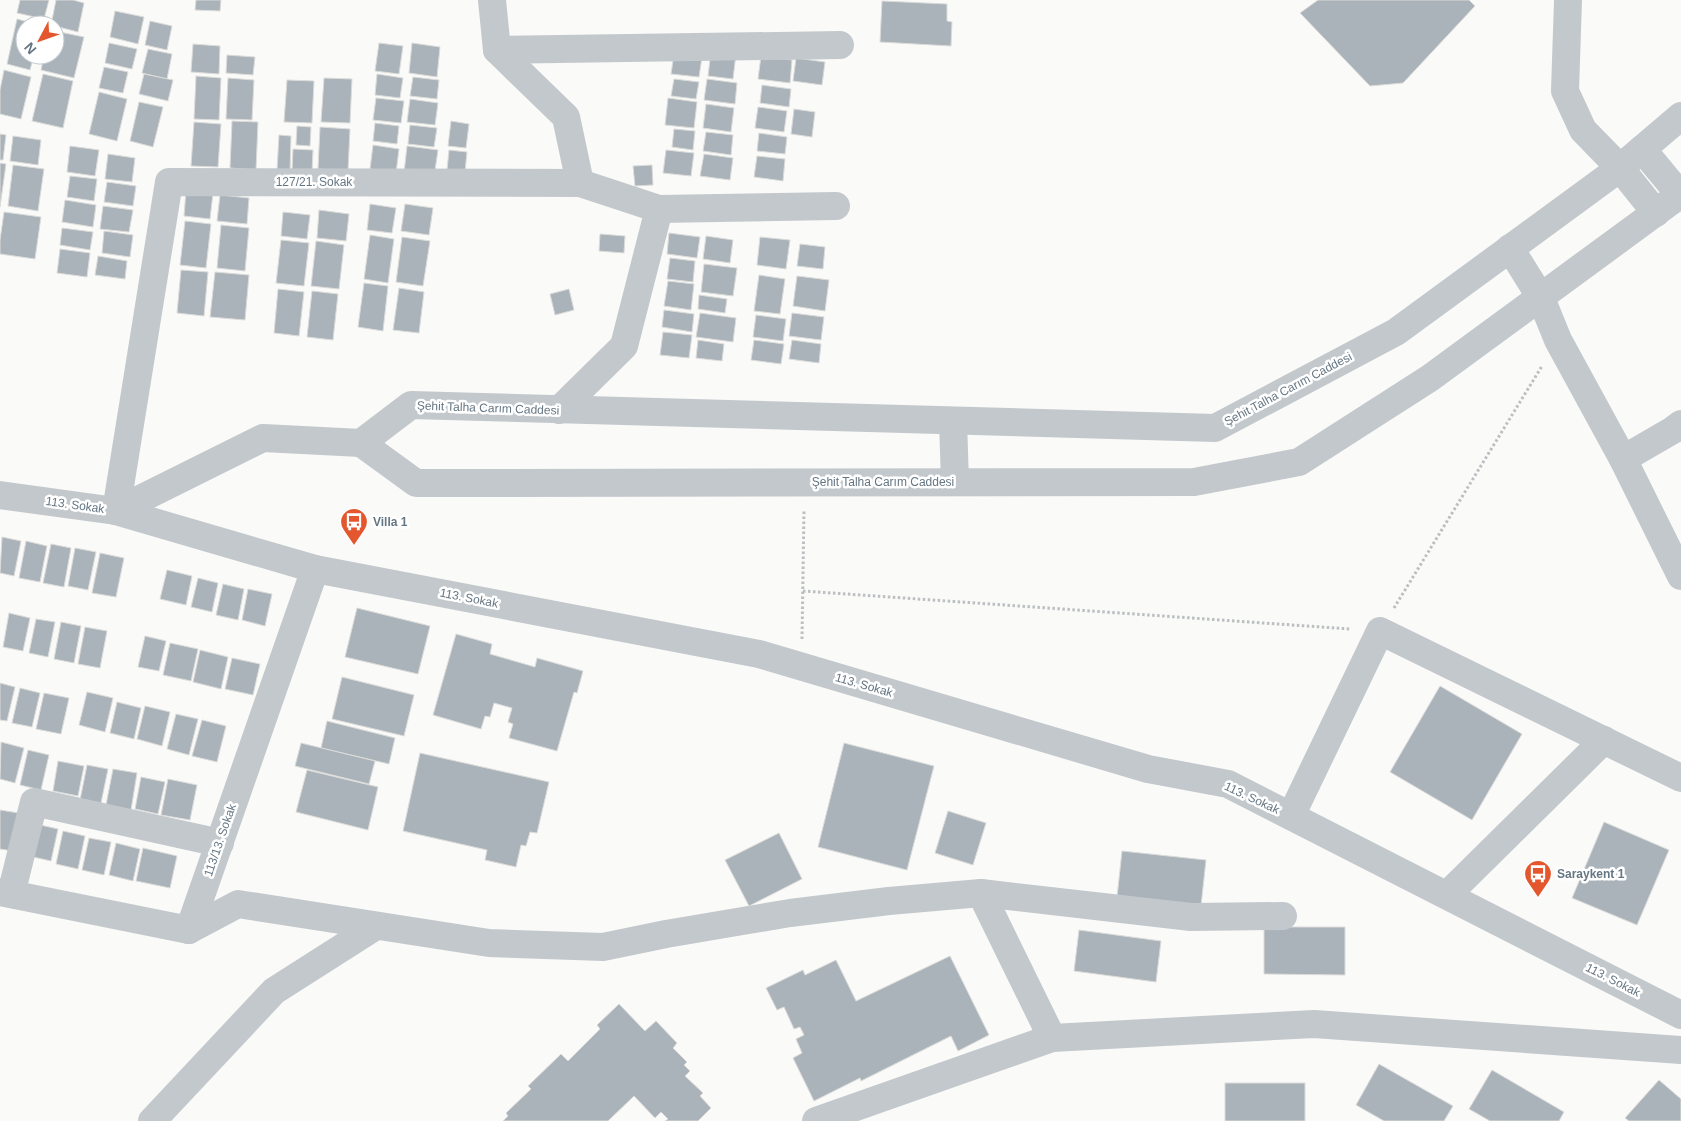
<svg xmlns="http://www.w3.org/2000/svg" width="1681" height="1121" font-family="Arial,sans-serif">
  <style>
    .building { fill: #aab3b9; stroke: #dcdcda }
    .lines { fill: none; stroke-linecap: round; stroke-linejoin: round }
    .path { stroke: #bbbfc2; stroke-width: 3; stroke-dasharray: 2.5 2.5; stroke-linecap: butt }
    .minor { stroke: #c3c8cc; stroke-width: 28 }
    .labels { text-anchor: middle; stroke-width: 5; stroke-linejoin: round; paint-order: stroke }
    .street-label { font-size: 12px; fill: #657683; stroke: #fff }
    .poi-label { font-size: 12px; font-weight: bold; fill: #657683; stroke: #fff; text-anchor: start }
  </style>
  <rect width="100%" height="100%" fill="#fafaf8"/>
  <!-- building -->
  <g class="building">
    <path d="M20 0H49L44 19 17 13Z"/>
    <path d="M56 0H73L84 3 78 32 51 25Z"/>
    <path d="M196 0H221L220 11 195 10Z"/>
    <path d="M1318 0H1469L1475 6 1403 83 1370 86 1300 13Z"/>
    <path d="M882 1 947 4V21L952 22 951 46 880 42Z"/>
    <path d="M115 11 144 17 138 44 110 37Z"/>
    <path d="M17 19 40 25H25V55H34L30 70 7 64Z"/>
    <path d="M150 21 172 26 167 50 145 45Z"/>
    <path d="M55 31 84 37 74 78 41 70 44 55H55Z"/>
    <path d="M109 43 137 49 132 69 105 63Z"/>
    <path d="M379 43 403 46 399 74 375 71Z"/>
    <path d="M412 43 440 47 437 77 409 73Z"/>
    <path d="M193 44 220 46 219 74 191 72Z"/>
    <path d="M148 49 172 54 167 79 142 73Z"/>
    <path d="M711 51 736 54 733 79 708 76Z"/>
    <path d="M674 54 702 57 699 77 671 74Z"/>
    <path d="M227 55 255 57 253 75 226 73Z"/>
    <path d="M761 56 792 60 790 83 758 79Z"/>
    <path d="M796 58 825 62 822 85 793 81Z"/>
    <path d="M104 67 128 72 123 93 99 88Z"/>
    <path d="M4 70 31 77 21 119 0 114V90Z"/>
    <path d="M43 74 73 81 63 128 32 121Z"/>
    <path d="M144 74 173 80 168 101 139 94Z"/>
    <path d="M377 74 403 78 400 98 375 95Z"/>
    <path d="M196 76 221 78 219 120 194 119Z"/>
    <path d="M413 77 439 80 437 99 410 96Z"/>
    <path d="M228 78 254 80 252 120 226 119Z"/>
    <path d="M324 78 352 79 350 123 321 122Z"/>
    <path d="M674 79 699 82 696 99 671 96Z"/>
    <path d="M707 79 737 83 735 104 704 100Z"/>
    <path d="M287 80 314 81 312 123 284 122Z"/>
    <path d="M762 85 791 89 789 107 760 103Z"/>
    <path d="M99 92 127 99 117 141 89 134Z"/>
    <path d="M376 98 404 101 401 123 373 120Z"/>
    <path d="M668 98 697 102 694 128 665 125Z"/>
    <path d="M410 99 438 103 435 125 407 122Z"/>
    <path d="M139 102 163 107 153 147 130 141Z"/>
    <path d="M706 104 734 108 731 132 703 128Z"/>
    <path d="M758 107 787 111 784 132 755 128Z"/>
    <path d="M794 109 815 112 812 137 791 134Z"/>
    <path d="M232 121 258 122 256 170 230 168Z"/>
    <path d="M451 121 469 124 466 148 448 146Z"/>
    <path d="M194 122 221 124 218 167 191 166Z"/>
    <path d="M375 123 399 126 397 144 373 141Z"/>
    <path d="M410 125 437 128 434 147 408 144Z"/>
    <path d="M297 126 311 127 310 146 296 145Z"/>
    <path d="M320 127 350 129 348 171 318 169Z"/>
    <path d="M674 129 695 131 693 150 672 147Z"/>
    <path d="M706 132 733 135 731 155 703 151Z"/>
    <path d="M759 133 787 137 785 154 757 151Z"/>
    <path d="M0 134 6 135 3 160H0Z"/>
    <path d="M279 135 291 136 290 171 277 170Z"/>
    <path d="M13 136 41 140 38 165 10 161Z"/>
    <path d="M373 145 399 149 396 173 370 169Z"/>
    <path d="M70 146 99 150 95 176 67 172Z"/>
    <path d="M407 146 438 150 434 177 404 173Z"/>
    <path d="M293 149 313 150 312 172 292 171Z"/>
    <path d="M449 150 467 152 465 172 447 170Z"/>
    <path d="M666 150 694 153 691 176 663 173Z"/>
    <path d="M108 154 135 158 132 182 105 179Z"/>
    <path d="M704 154 733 158 730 180 700 176Z"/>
    <path d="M757 156 785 159 783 181 754 177Z"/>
    <path d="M0 163 6 164 0 207Z"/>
    <path d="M13 165 44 169 38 211 8 206Z"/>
    <path d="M652 165 653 185 635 186 633 166Z"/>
    <path d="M70 176 97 179 94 201 67 197Z"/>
    <path d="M107 182 136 186 133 206 104 202Z"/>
    <path d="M186 191 213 193 210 219 184 216Z"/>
    <path d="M220 195 249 198 247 224 217 221Z"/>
    <path d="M65 200 96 205 93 227 62 222Z"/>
    <path d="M370 204 396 208 392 233 367 230Z"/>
    <path d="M405 204 433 208 429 235 401 231Z"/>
    <path d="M103 206 133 210 129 232 100 229Z"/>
    <path d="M319 210 349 214 346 241 317 238Z"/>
    <path d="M4 212 41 217 35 259 0 254V240Z"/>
    <path d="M283 212 310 215 307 239 281 236Z"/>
    <path d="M185 221 211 224 206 268 180 265Z"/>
    <path d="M221 225 249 228 245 271 217 268Z"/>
    <path d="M62 228 93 232 90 250 60 245Z"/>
    <path d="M104 231 133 235 130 257 102 253Z"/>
    <path d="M669 233 700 237 697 258 667 254Z"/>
    <path d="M600 234 625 236 624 253 599 251Z"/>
    <path d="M370 235 394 239 388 283 364 279Z"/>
    <path d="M706 236 733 240 730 263 703 259Z"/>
    <path d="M402 237 430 241 423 286 396 282Z"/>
    <path d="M760 237 790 240 786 269 757 265Z"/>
    <path d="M281 240 309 243 304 286 276 283Z"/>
    <path d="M316 241 344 245 339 289 311 286Z"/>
    <path d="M800 244 825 247 823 269 797 266Z"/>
    <path d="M60 249 90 253 87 277 57 273Z"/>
    <path d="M98 256 127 261 125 279 95 275Z"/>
    <path d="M670 258 695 261 693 282 667 279Z"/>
    <path d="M704 264 737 268 733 296 701 292Z"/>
    <path d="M181 270 208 272 204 316 177 313Z"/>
    <path d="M215 272 249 275 245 320 210 317Z"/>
    <path d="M759 275 785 279 780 314 754 311Z"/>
    <path d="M797 276 829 280 825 311 793 306Z"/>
    <path d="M668 281 694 284 691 310 664 306Z"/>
    <path d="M364 283 388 286 383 331 358 327Z"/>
    <path d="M399 288 424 292 419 333 393 330Z"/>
    <path d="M278 289 304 292 299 336 274 333Z"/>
    <path d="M569 289 574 310 555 315 550 294Z"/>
    <path d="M312 291 338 294 333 340 307 337Z"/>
    <path d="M699 295 727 299 725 313 698 309Z"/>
    <path d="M664 310 694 314 692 332 662 327Z"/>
    <path d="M700 313 736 318 733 342 696 337Z"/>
    <path d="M792 313 824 317 821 340 789 336Z"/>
    <path d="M756 315 786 319 783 341 753 337Z"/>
    <path d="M663 332 692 335 689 358 660 355Z"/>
    <path d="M698 340 724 344 722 361 696 358Z"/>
    <path d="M754 340 784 344 781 364 751 360Z"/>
    <path d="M792 340 821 344 819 363 789 359Z"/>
    <path d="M2 537 21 541 14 576 0 573Z"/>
    <path d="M26 541 47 546 40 582 19 578Z"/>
    <path d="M51 544 71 548 64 587 43 583Z"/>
    <path d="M75 548 96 552 88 590 68 586Z"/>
    <path d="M100 553 124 558 116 597 92 593Z"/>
    <path d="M167 570 192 576 186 605 160 599Z"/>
    <path d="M198 578 218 583 212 612 191 607Z"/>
    <path d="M223 584 244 589 238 620 216 615Z"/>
    <path d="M248 589 272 594 265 626 242 620Z"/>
    <path d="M357 608 430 626 418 674 345 657Z"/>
    <path d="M9 613 30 618 23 651 3 647Z"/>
    <path d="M36 619 55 622 48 657 29 653Z"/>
    <path d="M61 622 81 626 74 663 54 659Z"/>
    <path d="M85 627 107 631 100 668 78 664Z"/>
    <path d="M456 634 492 644 490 654 535 667 537 658 583 671 577 693 574 692 557 751 509 738 513 724 508 722 512 708 494 703 490 717 485 716 481 729 433 715Z"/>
    <path d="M145 636 166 641 159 671 138 667Z"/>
    <path d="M170 643 198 649 191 681 163 675Z"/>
    <path d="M200 650 228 657 221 689 193 682Z"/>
    <path d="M232 658 260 664 253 695 225 689Z"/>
    <path d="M342 677 414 695 404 736 332 719Z"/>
    <path d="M0 683 15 687 7 721 0 720Z"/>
    <path d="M1440 686 1522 734 1472 820 1390 772Z"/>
    <path d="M20 688 40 693 32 727 12 723Z"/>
    <path d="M87 692 113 698 105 732 79 725Z"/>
    <path d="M44 693 69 698 61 734 36 729Z"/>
    <path d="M117 702 141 708 134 739 110 733Z"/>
    <path d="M145 706 170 712 162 746 137 739Z"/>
    <path d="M176 714 198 719 189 755 167 749Z"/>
    <path d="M202 720 226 726 217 762 192 756Z"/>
    <path d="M327 721 395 738 389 764 321 748Z"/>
    <path d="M1 742 24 748 15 783 0 779Z"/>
    <path d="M301 743 375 761 369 784 295 766Z"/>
    <path d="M844 743 934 766 907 870 818 847Z"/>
    <path d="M28 750 49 755 41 790 20 785Z"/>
    <path d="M420 753 549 782 537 833 530 832 526 846 521 845 516 867 485 860 487 850 403 831Z"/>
    <path d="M58 761 84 766 78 796 53 791Z"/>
    <path d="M87 765 108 769 101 803 80 800Z"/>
    <path d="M113 769 137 773 131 810 106 805Z"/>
    <path d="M307 770 378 787 368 830 296 812Z"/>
    <path d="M141 777 165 782 158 814 135 809Z"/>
    <path d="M168 779 197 785 190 820 161 815Z"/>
    <path d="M0 810 25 814 19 852 0 849Z"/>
    <path d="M948 811 986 823 973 865 935 853Z"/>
    <path d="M1604 822 1669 850 1637 925 1572 898Z"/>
    <path d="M36 824 58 829 51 861 29 856Z"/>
    <path d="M63 831 85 836 78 869 56 864Z"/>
    <path d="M779 833 802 879 749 906 725 860Z"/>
    <path d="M89 838 111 842 104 875 82 870Z"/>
    <path d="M116 843 140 849 133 881 109 875Z"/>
    <path d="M143 848 177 856 170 888 136 881Z"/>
    <path d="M1122 851 1206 860 1201 906 1117 897Z"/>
    <path d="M1264 927H1345V975L1264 974Z"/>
    <path d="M1079 930 1161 941 1156 982 1074 971Z"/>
    <path d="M950 956 989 1035 958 1051 951 1036 861 1081 860 1078 814 1101 793 1058 802 1053 796 1039 804 1035 800 1027 794 1029 784 1007 777 1010 766 988 803 970 805 975 836 960 856 1001Z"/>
    <path d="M619 1004 645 1031 656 1021 677 1043 673 1048 687 1062 684 1065 690 1071 685 1076 703 1093 700 1096 711 1108 698 1121H665L668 1119 661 1112 655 1118 634 1096 608 1121H503L508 1116 506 1113 531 1089 528 1086 561 1054 568 1061 600 1029 597 1025Z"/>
    <path d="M1379 1064 1453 1106 1444 1121H1384L1356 1105Z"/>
    <path d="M1492 1070 1564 1112 1559 1121H1490L1469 1109Z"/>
    <path d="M1659 1080 1681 1099V1121H1629L1625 1118Z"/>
    <rect x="1225" y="1083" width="80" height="38"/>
  </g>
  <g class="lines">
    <!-- path -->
    <g class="path">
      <path d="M803 591 1350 629"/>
      <path d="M1394 608 1542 366"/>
      <path d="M802 639 804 510"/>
    </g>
    <!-- minor -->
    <g class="minor">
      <path d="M1568 0 1565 91 1583 130 1620 168 1656 213"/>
      <path d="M497 50 840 45"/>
      <path d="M1642 149 1681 196"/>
      <path d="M580 183 659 209 836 206"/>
      <path d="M1510 248 1541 298 1558 340 1623 459 1681 576"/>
      <path d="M559 410 624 346 659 209"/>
      <path d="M953 421 955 482"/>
      <path d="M361 443 411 405 1215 428 1396 332 1620 168 1681 116"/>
      <path d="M361 443 416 483 1194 482 1299 462 1430 378 1681 194"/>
      <path d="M1623 459 1673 430 1681 424"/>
      <path d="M0 495 116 511 315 569 759 654 1148 769 1228 784 1681 1015"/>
      <path d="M116 511 169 182 580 183 566 117 497 50 492 0"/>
      <path d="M116 511 263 438 361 443"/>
      <path d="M1291 816 1380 631 1681 778"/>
      <path d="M0 892 189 930 315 569"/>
      <path d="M981 893 1052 1038"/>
      <path d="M11 894 34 802 220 843"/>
      <path d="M1447 895 1604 740"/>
      <path d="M189 930 238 904 489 943 603 947 666 934 790 913 889 901 981 893 1191 917 1283 916"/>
      <path d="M152 1121 274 991 376 926"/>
      <path d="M816 1121 1052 1038 1314 1024 1681 1050"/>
    </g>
  </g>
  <!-- icons -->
  <defs>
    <symbol id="bus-pin" viewBox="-11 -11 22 30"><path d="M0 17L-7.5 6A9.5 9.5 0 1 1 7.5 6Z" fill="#e4572e" stroke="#fff"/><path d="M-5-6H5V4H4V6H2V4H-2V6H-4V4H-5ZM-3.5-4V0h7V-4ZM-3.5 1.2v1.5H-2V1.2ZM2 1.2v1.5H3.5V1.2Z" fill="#fff"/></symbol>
  </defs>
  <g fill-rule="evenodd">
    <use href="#bus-pin" x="338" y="506" width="32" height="43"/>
    <use href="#bus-pin" x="1522" y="858" width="32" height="43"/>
  </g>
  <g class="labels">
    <!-- street labels -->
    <g class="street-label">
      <text x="314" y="186">127/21. Sokak</text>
      <text transform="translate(1288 389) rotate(-28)" y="4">Şehit Talha Carım Caddesi</text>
      <text transform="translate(488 408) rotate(2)" y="4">Şehit Talha Carım Caddesi</text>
      <text x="883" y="486">Şehit Talha Carım Caddesi</text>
      <text transform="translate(75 505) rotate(8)" y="4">113. Sokak</text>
      <text transform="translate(469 598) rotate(11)" y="4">113. Sokak</text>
      <text transform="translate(864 685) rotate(16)" y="4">113. Sokak</text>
      <text transform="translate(1252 798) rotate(25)" y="4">113. Sokak</text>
      <text transform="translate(220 840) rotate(-71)" y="4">113/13. Sokak</text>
      <text transform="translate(1613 980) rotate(27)" y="4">113. Sokak</text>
    </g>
    <!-- poi labels -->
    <g class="poi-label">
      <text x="373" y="526">Villa 1</text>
      <text x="1557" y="878">Saraykent 1</text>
    </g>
  </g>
  <!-- north arrow -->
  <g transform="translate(40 40) rotate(229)"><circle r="24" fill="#ffffff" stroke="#c1c8cd"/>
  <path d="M0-4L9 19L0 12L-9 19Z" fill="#e4572e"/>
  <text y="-8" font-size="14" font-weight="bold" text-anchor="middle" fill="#657683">N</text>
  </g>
</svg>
